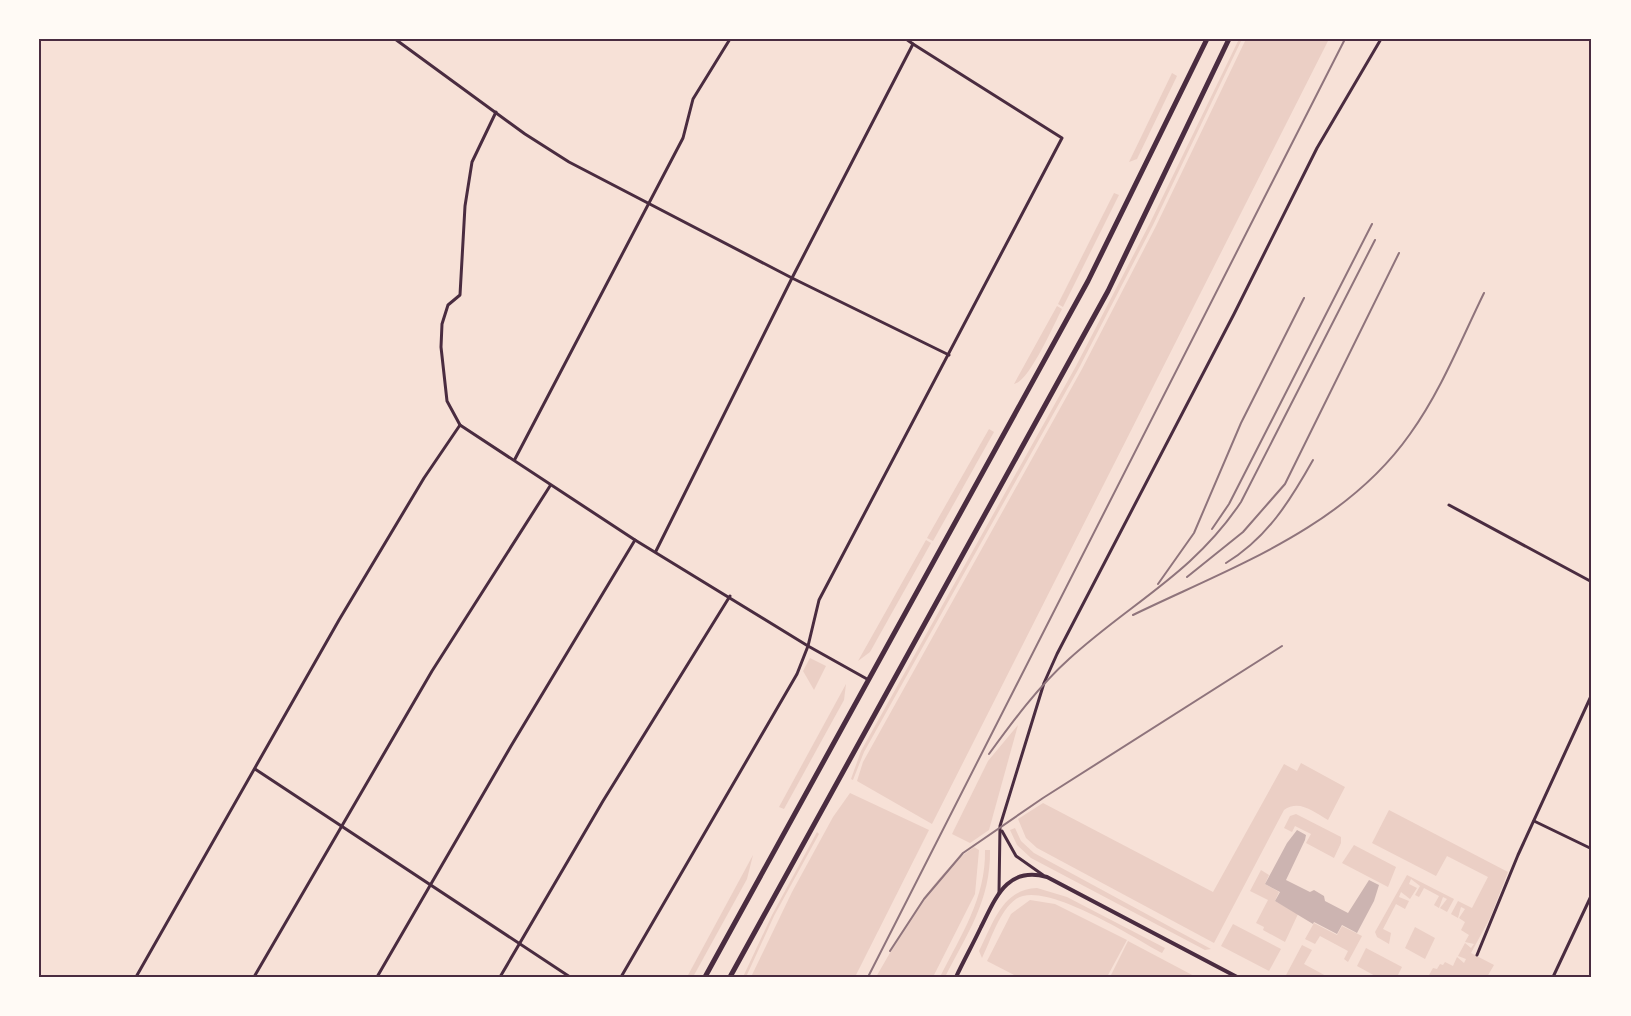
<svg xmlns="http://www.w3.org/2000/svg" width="1631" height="1016" font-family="Quicksand,sans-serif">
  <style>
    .green { fill: #ebcfc5 }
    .building { fill: #ccb4b1 }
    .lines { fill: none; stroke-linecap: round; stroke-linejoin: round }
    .minor { stroke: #4a2c40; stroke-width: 3 }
    .tertiary { stroke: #4a2c40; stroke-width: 4 }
    .trunk { stroke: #4a2c40; stroke-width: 5 }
    .rail { stroke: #8f747c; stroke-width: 2 }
    .neatline { fill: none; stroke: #4a2c40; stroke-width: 2 }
  </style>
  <rect width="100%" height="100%" fill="#f7e1d7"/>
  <!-- green -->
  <g class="green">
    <path d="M1239 39H1242L1153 225 1079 368 864 752 853 780 851 779 861 751 1076 366 1150 223Z"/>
    <path d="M1246 39H1329L932 824 857 781 863 762 1082 369 1156 226Z"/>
    <path d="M1172 73 1177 76 1137 159 1129 162Z"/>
    <path d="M1114 193 1119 195 1063 307 1058 304Z"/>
    <path d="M1057 306 1062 309C1054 324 1029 382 1014 384Z"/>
    <path d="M989 429 994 432 933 541 927 538Z"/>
    <path d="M926 540 931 543 870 652 858 661Z"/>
    <path d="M810 658 826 666 814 690 803 671Z"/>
    <path d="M846 684 844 700 784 809 779 807Z"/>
    <path d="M1018 725 989 830 970 843 952 834 988 761Z"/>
    <path d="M1301 763 1345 787 1328 820C1314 812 1299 799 1284 810L1214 943 1037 848 1026 838 1018 819 1043 803 1213 892 1284 764 1297 771Z"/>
    <path d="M850 793 929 830 855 977H751L792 892 833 817Z"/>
    <path d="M1389 810 1508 872 1490 918 1471 953 1494 965 1487 977H1428L1433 968 1437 969 1440 964 1443 965 1445 962 1453 966 1457 957 1464 963 1466 959 1458 956 1465 943 1471 948 1474 944 1465 942 1469 935 1461 930 1465 922 1459 918 1465 909 1461 907 1458 918 1451 914 1458 901 1472 908 1488 877 1447 856 1436 876 1372 843Z"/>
    <path d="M1296 814 1341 837V843L1334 858 1306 843 1311 834 1295 826 1292 832 1284 828 1290 816Z"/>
    <path d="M1015 828 1021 841 1034 853 1211 949 1205 950 1031 858 1017 845 1010 830Z"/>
    <path d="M817 832 819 834 774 916 746 977H743L772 915Z"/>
    <path d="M1354 845 1396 867 1388 887 1342 863Z"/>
    <path d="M974 847 979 850 975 894 933 977H876C903 932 929 877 974 847Z"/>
    <path d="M985 850H990C991 900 967 934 945 977H940C961 935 986 898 985 850Z"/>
    <path d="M753 855 747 879 693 977H687Z"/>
    <path d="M1261 870 1269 875 1265 884 1279 892 1275 901 1298 914 1285 942 1263 930 1264 927 1256 923 1268 900 1250 891Z"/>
    <path d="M1407 875 1454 899 1447 912 1440 908 1447 899 1443 897 1439 908 1434 905 1439 896 1424 888 1419 897 1415 895 1420 886 1411 879 1409 884 1417 888 1410 899 1401 892 1399 897 1409 901 1405 909 1396 904 1383 929 1391 933 1389 944 1377 937 1375 932Z"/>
    <path d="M1037 888 1067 897 1165 948 1162 953C1134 938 1044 879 1016 899 999 911 991 940 982 958L979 951C993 924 1002 889 1037 888Z"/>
    <path d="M1030 900 1055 904 1127 940 1107 977H1018L987 961 1011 914Z"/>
    <path d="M1314 923 1337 935 1342 926 1362 936 1348 962 1344 959 1348 951 1320 936 1315 944 1305 939Z"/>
    <path d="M1233 924 1281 949 1269 971 1221 946Z"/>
    <path d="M1415 927 1435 938 1425 959 1405 948Z"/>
    <path d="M1128 941 1196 977H1110Z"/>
    <path d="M1302 945 1312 950 1304 964 1328 977H1285Z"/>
    <path d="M1366 948 1402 967 1397 977H1377L1357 966Z"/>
  </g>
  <!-- building -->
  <path class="building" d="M1297 830 1306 835 1305 840 1286 880 1310 892 1314 890 1324 896 1325 901 1348 913 1369 880 1379 885 1374 901 1357 933 1342 925 1337 934 1314 922 1313 924 1275 901 1280 892 1265 884 1287 843Z"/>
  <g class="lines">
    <!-- minor -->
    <g class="minor">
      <path d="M395 39 525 134 569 162 792 278 949 355"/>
      <path d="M906 39 913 44"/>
      <path d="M460 425 447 401 441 347 442 324 448 305 460 295 465 206 472 162 496 112"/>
      <path d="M515 459 683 138 693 99 730 39"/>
      <path d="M1449 505 1592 582"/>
      <path d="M255 769 570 977"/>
      <path d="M1534 821 1592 849"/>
      <path d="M1002 831 1016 856 1043 875"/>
      <path d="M999 893 1000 826 1044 683 1057 654 1234 314 1317 148 1381 39"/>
      <path d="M1477 955 1518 855 1592 694"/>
      <path d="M136 977 339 620 424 478 460 425 635 540 808 646 867 679"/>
      <path d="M254 977 432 671 550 486"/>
      <path d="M377 977 511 746 635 540"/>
      <path d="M500 977 603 801 730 596"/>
      <path d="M621 977 797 674 808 646 819 600 1062 138 913 44 792 278 656 551"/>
      <path d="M1553 977 1592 894"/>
    </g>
    <!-- tertiary -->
    <path class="tertiary" d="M956 977C964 960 973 944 981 927 996 897 1007 866 1047 877L1237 977"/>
    <!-- trunk -->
    <g class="trunk">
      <path d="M705 977 1088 281 1207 39"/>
      <path d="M730 977 1108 291 1229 39"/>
    </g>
    <!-- rail -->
    <g class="rail">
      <path d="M1212 529 1229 504 1372 224"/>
      <path d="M1226 563C1267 538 1290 501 1313 460"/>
      <path d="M1187 577 1243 532 1285 484 1399 253"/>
      <path d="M1158 584 1194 533 1241 423 1304 298"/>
      <path d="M1133 615C1232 567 1344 528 1410 434 1441 391 1461 340 1484 293"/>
      <path d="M989 754C1013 721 1038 687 1069 659 1130 603 1193 574 1241 502L1375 240"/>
      <path d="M890 951 924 899 963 853 1043 798 1282 646"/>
      <path d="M868 977 1345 39"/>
    </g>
  </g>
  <!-- border -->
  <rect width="1631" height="1016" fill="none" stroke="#fffaf5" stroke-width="81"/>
  <rect x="40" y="40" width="1550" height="936" class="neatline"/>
</svg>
